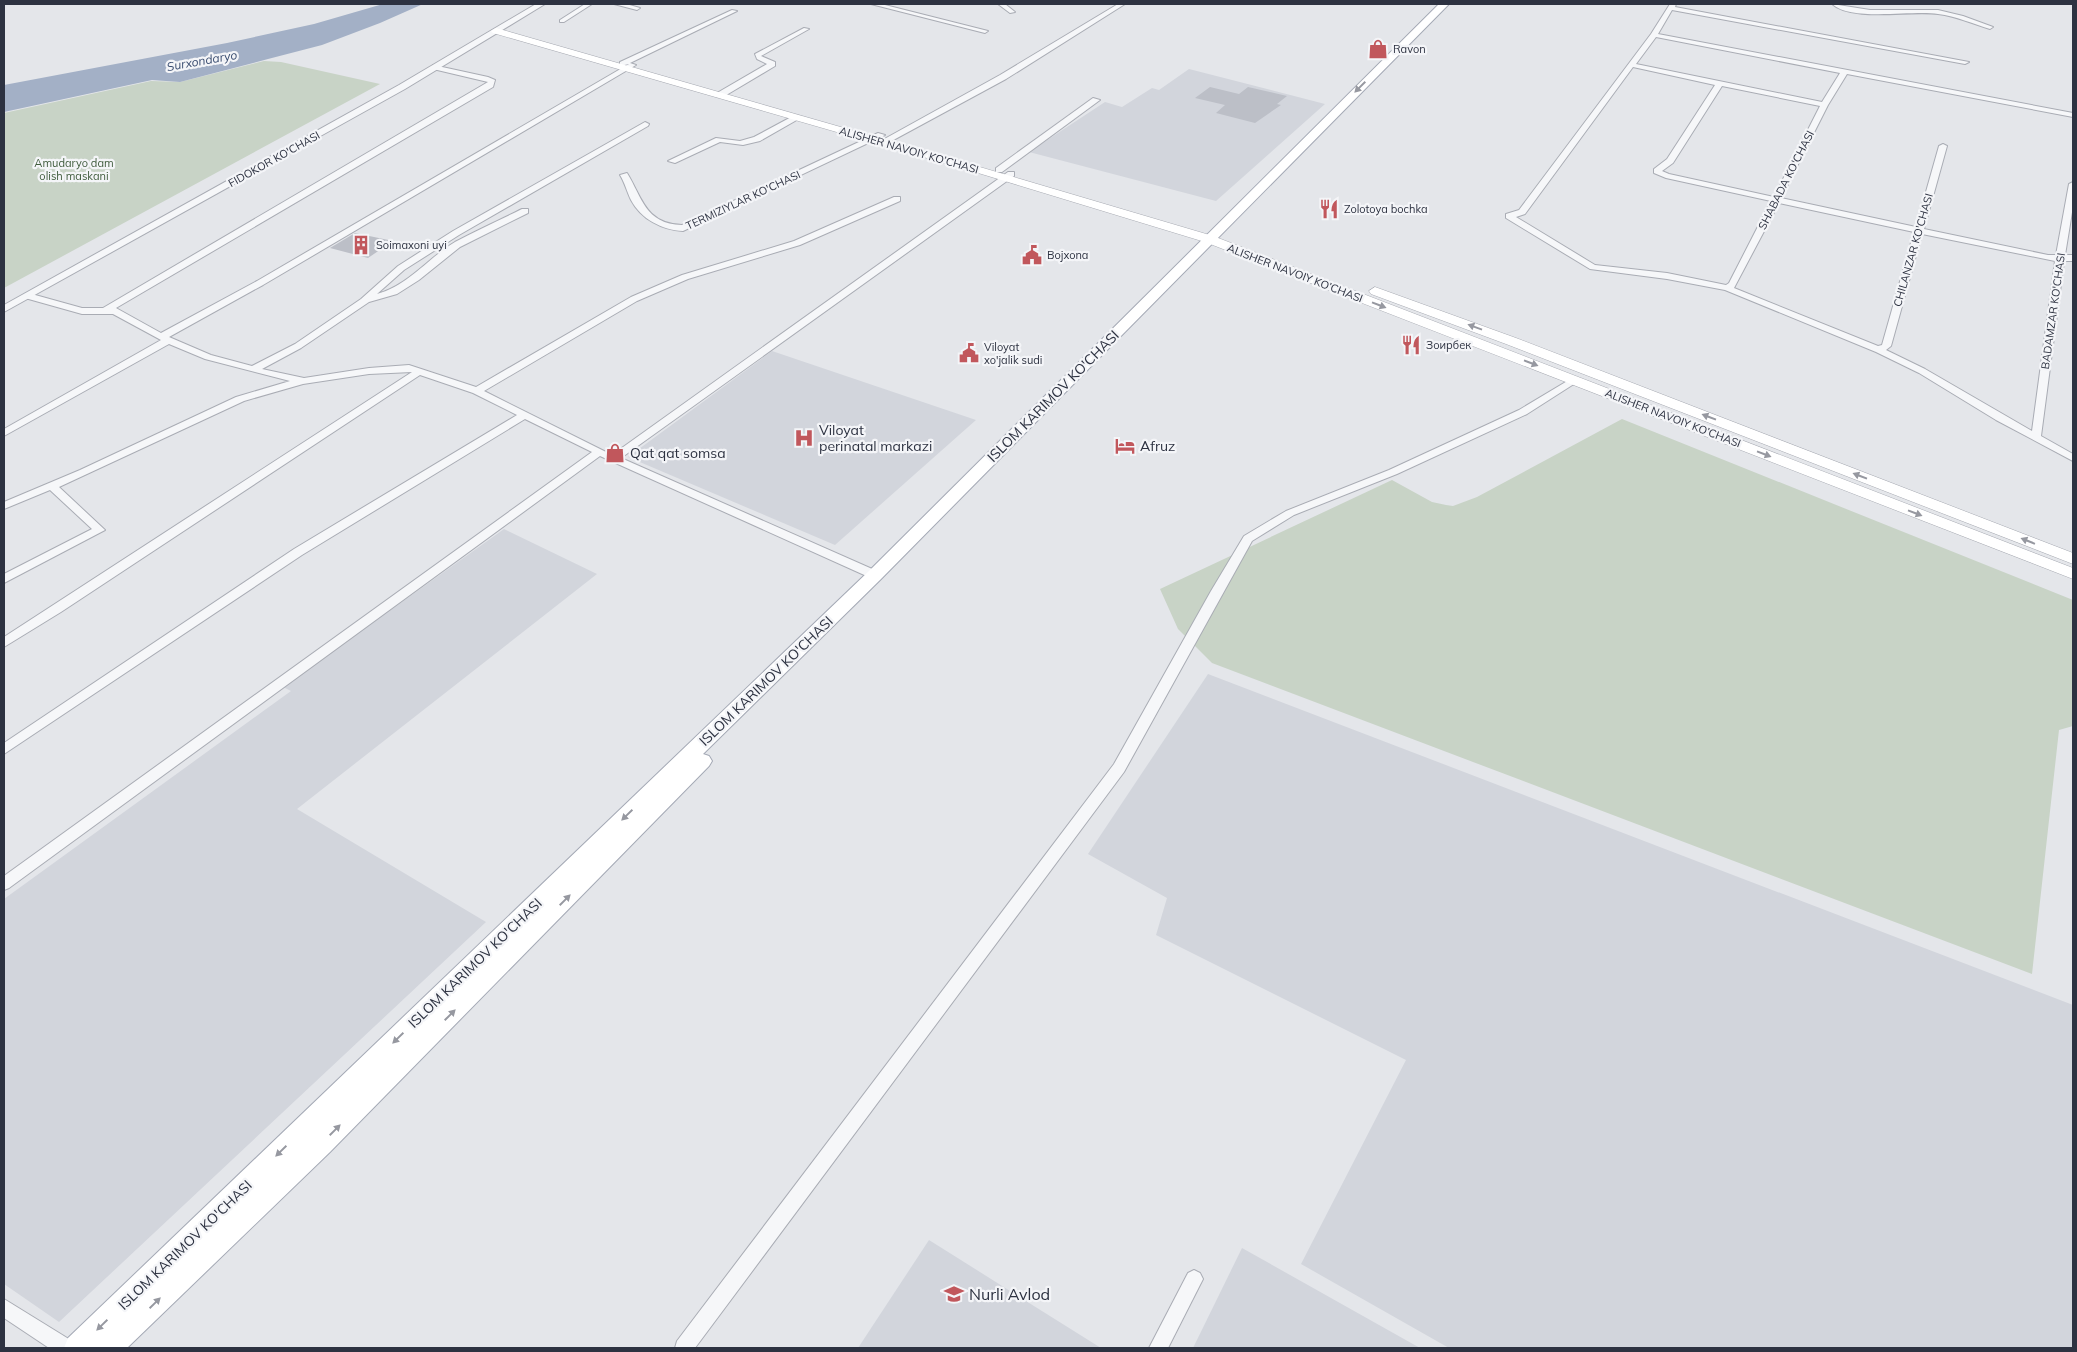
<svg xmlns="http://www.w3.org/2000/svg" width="2077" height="1352" font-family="Mulish,sans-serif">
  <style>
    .built { fill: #d2d5dc }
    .green { fill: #c8d3c6 }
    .water { fill: #a3b0c6 }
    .building { fill: #bcbfc7 }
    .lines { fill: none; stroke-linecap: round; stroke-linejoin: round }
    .minor-casing { stroke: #a9acb4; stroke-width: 2 }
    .tertiary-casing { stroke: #a9acb4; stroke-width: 2 }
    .secondary-casing { stroke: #a9acb4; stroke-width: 1 }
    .primary-casing { stroke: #a4a9b5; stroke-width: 2 }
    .minor { fill: #f6f7f9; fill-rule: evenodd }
    .tertiary { fill: #f6f7f9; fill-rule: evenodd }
    .secondary { fill: #fff; fill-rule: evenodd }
    .primary { fill: #fff; fill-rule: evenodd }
    .oneway { fill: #9698a0 }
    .labels { text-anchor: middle; stroke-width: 4.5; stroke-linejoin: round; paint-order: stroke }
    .far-poi-label { font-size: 11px; fill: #2d3241; stroke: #f4f5f8; text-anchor: start }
    .far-street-label { font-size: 11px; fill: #2d3241; stroke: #f4f5f8 }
    .far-park-label { font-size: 11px; fill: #3f5b3c; stroke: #f4f5f8 }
    .far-water-label { font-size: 12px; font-style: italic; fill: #3b4e71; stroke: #f4f5f8 }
    .street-label { font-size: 14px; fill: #2d3241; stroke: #f4f5f8 }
    .poi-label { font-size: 14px; fill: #2d3241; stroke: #f4f5f8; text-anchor: start }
    .near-poi-label { font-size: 16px; fill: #2d3241; stroke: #f4f5f8; text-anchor: start }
  </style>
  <rect width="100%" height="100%" fill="#e4e6ea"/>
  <!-- built -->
  <g class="built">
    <path d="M1189 69 1325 104 1216 201 1029 152 1105 102 1122 107 1152 88 1159 90Z"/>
    <path d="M772 351 976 420 835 545 628 457Z"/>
    <path d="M504 529 597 574 297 809 486 922 59 1322 4 1284V899L291 691 283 687Z"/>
    <path d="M1208 674 2073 1005V1348H1449L1301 1264 1406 1060 1156 935 1167 898 1088 854Z"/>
    <path d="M929 1240 1101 1348H858Z"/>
    <path d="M1242 1248 1420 1348H1193Z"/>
  </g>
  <!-- green -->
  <g class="green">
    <path d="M264 61 281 62 380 84 4 288V113L151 81 180 82Z"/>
    <path d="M1622 419 2073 600V726L2059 730 2032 974 1212 663 1178 629 1160 589 1392 480 1432 502 1446 505 1453 506 1477 497Z"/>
  </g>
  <!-- water -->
  <path class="water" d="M383 4H423L380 23 322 45 268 59 180 82 152 80 4 112V85L227 43 314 24Z"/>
  <!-- building -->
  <g class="building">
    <path d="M1210 87 1239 94 1248 87 1287 96 1277 104 1281 105 1255 123 1216 113 1225 105 1195 98Z"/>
    <path d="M355 233 393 241 368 258 330 248Z"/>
  </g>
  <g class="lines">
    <defs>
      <g id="minor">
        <path d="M585 4H592L564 22H560V20Z"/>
        <path d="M614 4H626L640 8 637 10Z"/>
        <path d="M871 4H881L988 31 985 33Z"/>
        <path d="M998 4H1005L1015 12 1010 13Z"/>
        <path d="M1118 4H1125L1006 79 886 144 879 142 1000 75Z"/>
        <path d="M1670 4H1676L1675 7 1969 62 1965 64 1672 10 1658 34 2073 113V117L1847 74 1828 105 1781 198 1916 227 1939 146 1943 144 1947 146 1924 229 2048 255H2056L2069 184 2073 182V206L2065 255H2073V261H2064L2041 436 2073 454V461L1996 420 1919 373 1876 352 1725 290 1667 279 1590 269 1506 218V214L1519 210 1651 34ZM1656 37 1840 73 1822 102 1636 64ZM1633 67 1715 85 1667 159 1654 169V173L1666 178 1771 201 1729 283 1726 285 1667 273 1595 265 1516 217 1525 214ZM1722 86 1820 106 1774 197 1669 174 1662 171 1673 163ZM1779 203 1914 232 1882 345 1878 346 1734 288ZM1922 234 2055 261 2032 431 1925 369 1886 350 1891 346Z"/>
        <path d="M1832 4 1870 10H1938L1963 16 1993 27 1990 29C1973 24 1956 16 1938 14 1911 10 1852 22 1832 4Z"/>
        <path d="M732 10 737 11 630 63 636 65 263 285 169 337 211 355 252 366 295 344 361 299 398 266 453 231 645 122 649 124 648 126 459 235 404 270 377 294C409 285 428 258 455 242 477 230 500 220 522 209H528V213L460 247 419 280 397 294 369 302 301 348 262 369 304 378 369 368 409 365 476 387 631 297 682 275 794 241 894 197H900V201L800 245 688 279 637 301 484 391 612 455 1008 172H1014V176L621 458 879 572 881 575 879 578H871L600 456 9 888 4 890V876L592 452 525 419 302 555 4 754V743L294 549 517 415 473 393 420 375 61 612 4 647V637L412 372 369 374 303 384 244 401 59 487 105 530 4 583V574L92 529 50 490 4 509V502L80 470 236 397 290 381 205 359 169 344 4 436V429L161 340 113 314H82L25 298V294L28 293 82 308H103L488 82 433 69V65L488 77 495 80 493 87 116 308 161 333 257 281 629 64 620 66V62Z"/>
        <path d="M804 28 809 29 761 56 775 62V66L723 97H717V93L767 64 757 59 755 54Z"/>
        <path d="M1093 98 1100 100 1002 172H996V168Z"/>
        <path d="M795 115 802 117 760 141 743 145 720 142 675 163 668 161 716 138 740 141 754 137Z"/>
        <path d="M878 133 885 135 683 231C662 230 641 219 631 200 627 192 625 183 620 175L627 173C642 197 645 224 682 225Z"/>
        <path d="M1574 377 1577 378V382L1527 414 1397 474 1294 515 1252 541 1124 772 695 1348H675L677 1341 1114 764 1211 591 1244 536 1286 511 1389 470 1519 410Z"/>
        <path d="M1194 1270 1200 1273 1203 1279 1168 1348H1149L1188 1273Z"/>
        <path d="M4 1299 72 1341 74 1348H49L4 1318Z"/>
      </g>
      <path id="tertiary" d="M536 4H545L405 89 4 312V305L399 85Z"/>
      <g id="secondary">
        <path d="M496 28 973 165 1213 236 2073 568V579L1205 242 965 169 493 33 491 31Z"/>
        <path d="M1375 287 1516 338 2073 553V564L1506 344 1371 294 1369 291Z"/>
      </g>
      <path id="primary" d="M1439 4H1449L881 579 703 754 709 756 712 761 709 766 330 1152 127 1348H64L68 1338 869 571Z"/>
    </defs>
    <!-- minor casing -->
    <use href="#minor" class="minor-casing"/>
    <!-- tertiary casing -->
    <use href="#tertiary" class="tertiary-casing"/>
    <!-- secondary casing -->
    <use href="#secondary" class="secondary-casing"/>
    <!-- primary casing -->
    <use href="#primary" class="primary-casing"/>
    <!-- minor -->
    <use href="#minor" class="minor"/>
    <!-- tertiary -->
    <use href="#tertiary" class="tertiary"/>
    <!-- secondary -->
    <use href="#secondary" class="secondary"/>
    <!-- primary -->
    <use href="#primary" class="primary"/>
  </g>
  <!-- one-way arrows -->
  <defs><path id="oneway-solid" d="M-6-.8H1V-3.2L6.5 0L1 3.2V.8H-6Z" transform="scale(1.25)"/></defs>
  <g class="oneway">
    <use href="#oneway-solid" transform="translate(1360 87) rotate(135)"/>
    <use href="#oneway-solid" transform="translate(1379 305) rotate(21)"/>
    <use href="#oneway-solid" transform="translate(1475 327) rotate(-160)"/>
    <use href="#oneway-solid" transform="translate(1531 363) rotate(21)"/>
    <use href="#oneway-solid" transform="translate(1709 417) rotate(-159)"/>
    <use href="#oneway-solid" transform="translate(1764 454) rotate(21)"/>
    <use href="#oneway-solid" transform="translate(1860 476) rotate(-159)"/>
    <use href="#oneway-solid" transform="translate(1915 513) rotate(21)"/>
    <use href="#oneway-solid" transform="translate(2028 541) rotate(-158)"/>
    <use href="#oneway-solid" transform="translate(627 815) rotate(136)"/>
    <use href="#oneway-solid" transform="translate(565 900) rotate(-45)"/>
    <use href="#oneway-solid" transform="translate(450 1015) rotate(-45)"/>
    <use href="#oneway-solid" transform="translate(398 1038) rotate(136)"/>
    <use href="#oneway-solid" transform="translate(335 1130) rotate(-45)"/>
    <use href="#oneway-solid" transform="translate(281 1151) rotate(136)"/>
    <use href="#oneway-solid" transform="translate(155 1303) rotate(-44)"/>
    <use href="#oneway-solid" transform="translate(102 1325) rotate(136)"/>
  </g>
  <!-- icons -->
  <defs>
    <symbol id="shop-bare" viewBox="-9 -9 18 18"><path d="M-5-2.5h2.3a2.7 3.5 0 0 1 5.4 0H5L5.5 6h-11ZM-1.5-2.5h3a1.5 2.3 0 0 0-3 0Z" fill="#c1575c" stroke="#f4f5f8" stroke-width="2.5" paint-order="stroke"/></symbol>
    <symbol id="restaurant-bare" viewBox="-9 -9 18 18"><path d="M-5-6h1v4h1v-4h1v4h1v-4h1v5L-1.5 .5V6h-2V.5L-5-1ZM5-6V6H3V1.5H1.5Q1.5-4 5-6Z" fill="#c1575c" stroke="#f4f5f8" stroke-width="2.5" paint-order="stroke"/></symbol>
    <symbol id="building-bare" viewBox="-9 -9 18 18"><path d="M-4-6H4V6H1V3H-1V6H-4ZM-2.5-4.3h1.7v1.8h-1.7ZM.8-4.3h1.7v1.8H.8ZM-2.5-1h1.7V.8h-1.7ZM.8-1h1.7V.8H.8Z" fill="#c1575c" stroke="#f4f5f8" stroke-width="2.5" paint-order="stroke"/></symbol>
    <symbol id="civic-bare" viewBox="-9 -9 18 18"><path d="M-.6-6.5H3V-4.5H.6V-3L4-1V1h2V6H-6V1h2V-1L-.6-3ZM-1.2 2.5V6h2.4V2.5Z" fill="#c1575c" stroke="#f4f5f8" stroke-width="2.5" paint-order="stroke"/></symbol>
    <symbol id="hospital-bare" viewBox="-9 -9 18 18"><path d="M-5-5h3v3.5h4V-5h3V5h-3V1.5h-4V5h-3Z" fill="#c1575c" stroke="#f4f5f8" stroke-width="2.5" paint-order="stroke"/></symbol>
    <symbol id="hotel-bare" viewBox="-9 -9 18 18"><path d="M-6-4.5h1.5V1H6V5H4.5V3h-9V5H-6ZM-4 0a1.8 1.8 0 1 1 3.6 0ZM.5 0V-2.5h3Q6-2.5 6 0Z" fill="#c1575c" stroke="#f4f5f8" stroke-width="2.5" paint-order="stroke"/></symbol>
    <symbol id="school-bare" viewBox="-9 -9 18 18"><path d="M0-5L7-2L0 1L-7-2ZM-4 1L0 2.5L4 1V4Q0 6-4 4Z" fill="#c1575c" stroke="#f4f5f8" stroke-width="2.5" paint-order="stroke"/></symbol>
  </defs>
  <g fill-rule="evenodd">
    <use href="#shop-bare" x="1364" y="35" width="28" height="28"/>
    <use href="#restaurant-bare" x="1315" y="195" width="28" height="28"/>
    <use href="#building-bare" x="347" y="231" width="28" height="28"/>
    <use href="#civic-bare" x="1018" y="241" width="28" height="28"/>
    <use href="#restaurant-bare" x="1397" y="331" width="28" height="28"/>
    <use href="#civic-bare" x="955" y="339" width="28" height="28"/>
    <use href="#hospital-bare" x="790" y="424" width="28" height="28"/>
    <use href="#hotel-bare" x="1111" y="432" width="28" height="28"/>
    <use href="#shop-bare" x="601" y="439" width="28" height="28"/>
    <use href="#school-bare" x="940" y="1280" width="28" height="28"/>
  </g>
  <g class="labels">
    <!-- far-poi labels -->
    <g class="far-poi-label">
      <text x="1393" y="53">Ravon</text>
      <text x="1344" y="213">Zolotoya bochka</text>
      <text x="376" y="249">Soimaxoni uyi</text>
      <text x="1047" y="259">Bojxona</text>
      <text x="1426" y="349">Зоирбек</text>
      <text x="984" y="351">Viloyat<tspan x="984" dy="13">xo'jalik sudi</tspan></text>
    </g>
    <!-- far-street labels -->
    <g class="far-street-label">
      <text transform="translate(909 150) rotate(16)" y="4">ALISHER NAVOIY KO’CHASI</text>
      <text transform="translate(274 159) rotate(-29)" y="4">FIDOKOR KO'CHASI</text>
      <text transform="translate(1786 180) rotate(-63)" y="4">SHABADA KO'CHASI</text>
      <text transform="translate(743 200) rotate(-25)" y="4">TERMIZIYLAR KO'CHASI</text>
      <text transform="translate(1913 250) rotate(-74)" y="4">CHILANZAR KO'CHASI</text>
      <text transform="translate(1295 273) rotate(21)" y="4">ALISHER NAVOIY KO’CHASI</text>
      <text transform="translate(2053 311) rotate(-82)" y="4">BADAMZAR KO'CHASI</text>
      <text transform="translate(1673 418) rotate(21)" y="4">ALISHER NAVOIY KO’CHASI</text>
    </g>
    <!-- far-park labels -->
    <g class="far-park-label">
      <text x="74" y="167">Amudaryo dam<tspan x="74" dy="13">olish maskani</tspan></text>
    </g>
    <!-- far-water labels -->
    <g class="far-water-label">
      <text transform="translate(202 61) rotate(-10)" y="4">Surxondaryo</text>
    </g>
    <!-- street labels -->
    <g class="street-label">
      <text transform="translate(1053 396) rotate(-45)" y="5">ISLOM KARIMOV KO'CHASI</text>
      <text transform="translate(766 681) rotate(-44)" y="5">ISLOM KARIMOV KO'CHASI</text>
      <text transform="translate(475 963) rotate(-44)" y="5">ISLOM KARIMOV KO'CHASI</text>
      <text transform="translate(185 1245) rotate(-44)" y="5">ISLOM KARIMOV KO'CHASI</text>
    </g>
    <!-- poi labels -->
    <g class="poi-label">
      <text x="819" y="435">Viloyat<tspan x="819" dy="16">perinatal markazi</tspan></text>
      <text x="1140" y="451">Afruz</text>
      <text x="630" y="458">Qat qat somsa</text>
    </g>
    <!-- near-poi labels -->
    <g class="near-poi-label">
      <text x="969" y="1300">Nurli Avlod</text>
    </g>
  </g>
  <!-- border -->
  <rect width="2077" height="1352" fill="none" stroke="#2d3241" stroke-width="10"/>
</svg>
